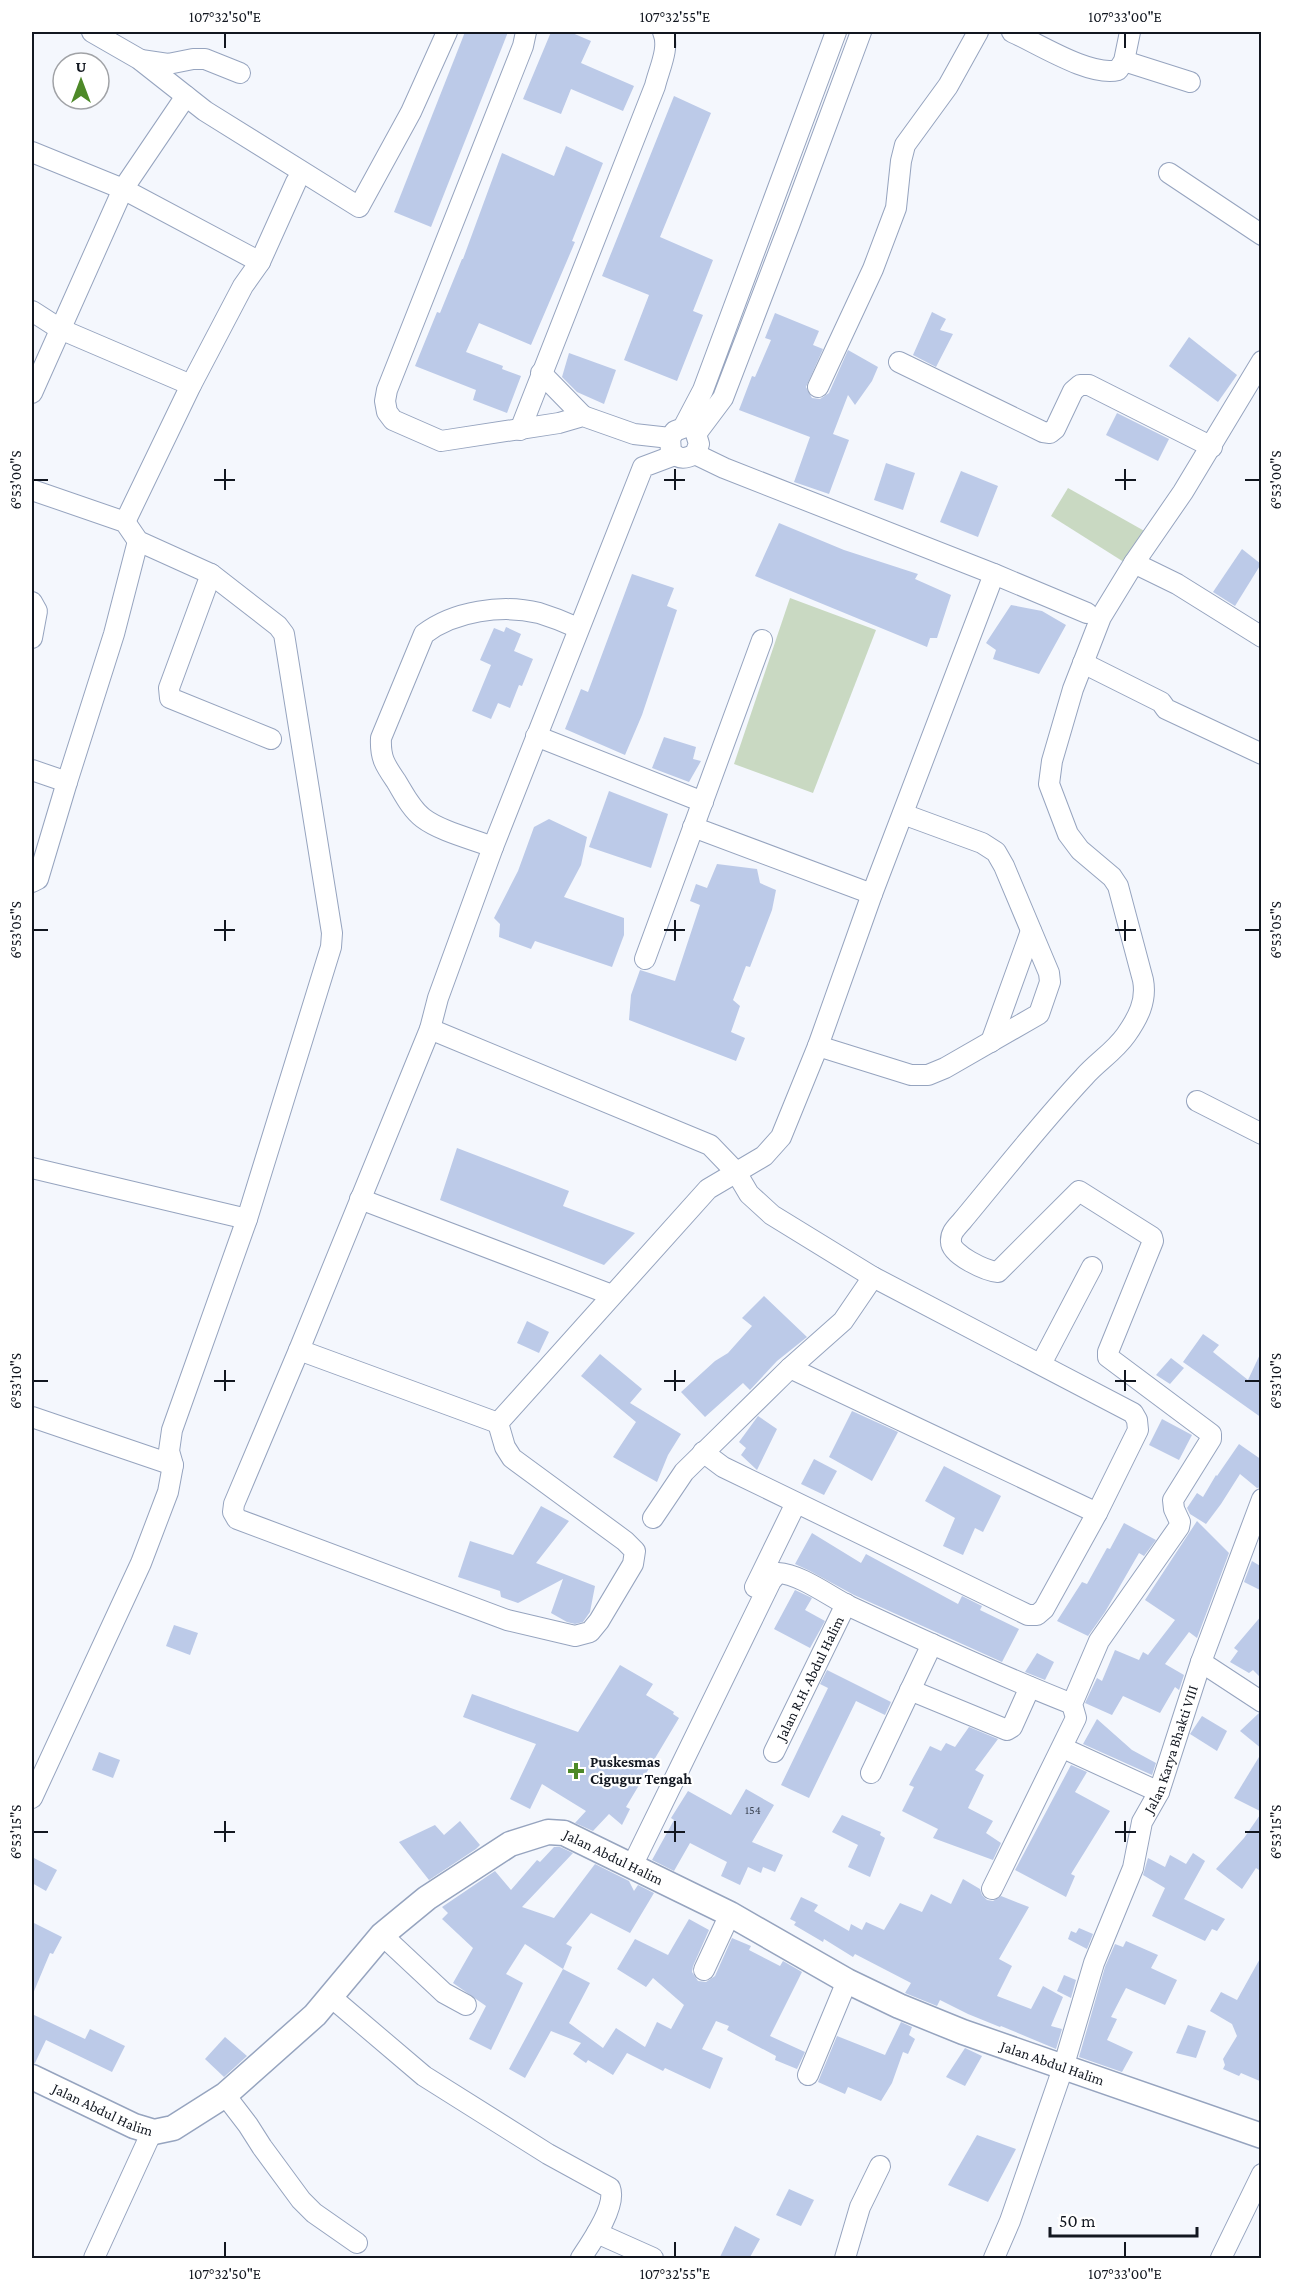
<svg xmlns="http://www.w3.org/2000/svg" width="1293" height="2290" font-family="'Crimson Pro',serif">
  <style>
    .green { fill: #c9d9c2 }
    .building { fill: #bccae8 }
    .lines { fill: none; stroke-linecap: round; stroke-linejoin: round }
    .minor-casing { stroke: #96a4bf; stroke-width: 22 }
    .tertiary-casing { stroke: #96a4bf; stroke-width: 27 }
    .minor { stroke: #fff; stroke-width: 20 }
    .tertiary { stroke: #fff; stroke-width: 24 }
    .ticks { fill: none; stroke: #121720; stroke-width: 2 }
    .poi-dot { fill: #4d8928; stroke: #fff; stroke-width: 2 }
    .labels { text-anchor: middle; stroke-width: 4.5; stroke-linejoin: round; paint-order: stroke }
    .number-label { font-size: 12px; fill: #3c4452 }
    .street-label { font-size: 15px; fill: #121720; stroke: #fff }
    .poi-label { font-size: 15px; font-weight: bold; fill: #121720; stroke: #fff; text-anchor: start }
    .neatline { fill: none; stroke: #121720; stroke-width: 2 }
    .ticks-label { font-size: 15px; text-anchor: middle; fill: #121720 }
  </style>
  <rect width="100%" height="100%" fill="#f4f7fd"/>
  <!-- green -->
  <g class="green">
    <path d="M1068 488 1148 533 1127 564 1051 516Z"/>
    <path d="M790 598 876 630 813 793 734 764Z"/>
  </g>
  <!-- building -->
  <g class="building">
    <path d="M465 32H508L431 227 394 212Z"/>
    <path d="M551 32H570L591 41 581 63 634 86 623 111 571 89 561 114 523 99Z"/>
    <path d="M674 96 711 113 660 237 713 260 693 311 703 315 677 381 624 360 649 295 602 276Z"/>
    <path d="M566 146 603 163 572 241 575 242 531 345 479 323 466 352 503 366 502 369 521 376 507 413 473 400 476 390 415 366 437 312 440 313 462 259H463L502 153 554 176Z"/>
    <path d="M932 312 946 319 940 330 953 334 936 367 913 355Z"/>
    <path d="M775 313 819 331 813 345 823 349 806 387 812 398 820 399 829 393 848 350 878 367 872 381 855 405 848 395 833 434 849 440 829 494 794 482 810 437 739 410 752 376 755 377 771 340 765 338Z"/>
    <path d="M1189 337 1237 375 1218 402 1169 366Z"/>
    <path d="M569 353 616 370 604 404 577 392 562 377Z"/>
    <path d="M1117 413 1169 439 1158 461 1106 435Z"/>
    <path d="M886 463 915 473 903 510 874 500Z"/>
    <path d="M961 471 998 486 978 537 940 522Z"/>
    <path d="M779 523 844 550 918 574 915 579 951 595 937 638H930L927 647 755 576Z"/>
    <path d="M1242 549 1261 564 1235 606 1213 592Z"/>
    <path d="M632 574 674 588 667 606 677 610 642 715 625 755 565 729 581 689 588 692Z"/>
    <path d="M1011 605 1042 611 1066 625 1039 674 993 659 996 650 986 643Z"/>
    <path d="M506 627 521 634 514 651 533 659 522 686 519 685 510 708 498 703 491 719 472 711 491 665 480 660 494 628 504 632Z"/>
    <path d="M664 737 696 747 693 759 701 761 689 782 652 768Z"/>
    <path d="M609 791 668 814 651 868 589 847Z"/>
    <path d="M549 819 587 837 581 865 564 897 624 918V935L612 967 535 941 531 949 499 937 500 924 494 918 518 871 534 827Z"/>
    <path d="M717 864 757 869 760 883 776 890 772 910 750 967 746 966 733 1000 740 1006 731 1032 745 1038 736 1061 629 1020 631 995 640 970 675 981 700 905 690 901 696 884 707 888Z"/>
    <path d="M457 1148 569 1191 563 1206 635 1233 604 1265 440 1200Z"/>
    <path d="M764 1296 807 1337 777 1361 750 1390 743 1383 705 1417 681 1392 715 1361 728 1353 752 1326 742 1318Z"/>
    <path d="M527 1321 549 1332 539 1353 517 1343Z"/>
    <path d="M1203 1334 1219 1345 1213 1352 1248 1380 1262 1350V1418L1183 1362Z"/>
    <path d="M600 1354 642 1389 630 1403 681 1434 668 1455 657 1482 613 1457 636 1422 581 1376Z"/>
    <path d="M1171 1358 1184 1368 1170 1384 1156 1375Z"/>
    <path d="M852 1411 898 1432 872 1481 829 1457Z"/>
    <path d="M758 1416 777 1429 757 1470 741 1455 746 1448 739 1442Z"/>
    <path d="M1162 1419 1192 1435 1179 1460 1149 1445Z"/>
    <path d="M1239 1444 1262 1460V1487L1257 1488 1240 1474 1221 1504 1206 1524 1190 1514 1187 1508 1197 1493 1203 1497 1216 1475 1217 1476Z"/>
    <path d="M814 1459 837 1471 824 1495 801 1484Z"/>
    <path d="M944 1466 1001 1496 983 1532 975 1528 963 1555 943 1546 955 1518 925 1501Z"/>
    <path d="M541 1506 569 1521 536 1563 595 1586 590 1612 583 1622 575 1624 567 1622 551 1613 563 1579 518 1603 501 1597 500 1591 458 1577 470 1541 513 1555Z"/>
    <path d="M1197 1521 1229 1553 1197 1638 1189 1632 1165 1664 1184 1675 1179 1690 1175 1687 1160 1713 1123 1696 1112 1715 1085 1703 1097 1678 1102 1681 1115 1650 1139 1660 1143 1652 1148 1655 1175 1620 1145 1600Z"/>
    <path d="M1124 1523 1156 1540 1144 1556 1139 1553 1105 1612 1088 1636 1057 1621 1082 1582 1087 1584 1107 1548 1110 1549Z"/>
    <path d="M812 1533 861 1563 866 1554 958 1604 962 1596 982 1606 980 1610 1019 1629 1002 1662 854 1595 810 1571 795 1564Z"/>
    <path d="M1252 1561 1262 1567V1591L1244 1582Z"/>
    <path d="M795 1590 812 1598 805 1610 825 1621 810 1648 774 1629Z"/>
    <path d="M1262 1615V1679L1253 1670 1249 1673 1230 1662 1238 1651 1234 1648Z"/>
    <path d="M174 1625 198 1633 190 1655 166 1646Z"/>
    <path d="M1037 1653 1054 1662 1045 1680 1025 1672Z"/>
    <path d="M620 1665 653 1684 646 1695 674 1712 673 1714 679 1718 626 1807 630 1809 622 1825 609 1814 593 1831 575 1823 586 1811 542 1784 530 1809 510 1799 536 1744 463 1717 472 1694 578 1732Z"/>
    <path d="M827 1670 891 1702 885 1715 856 1701 809 1798 781 1785 828 1688 820 1684Z"/>
    <path d="M1259 1713 1262 1714V1749L1240 1731Z"/>
    <path d="M1202 1716 1227 1731 1217 1751 1190 1734Z"/>
    <path d="M1097 1719 1132 1750 1156 1763 1152 1775 1083 1744Z"/>
    <path d="M969 1727 998 1739 975 1770 984 1775 968 1808 993 1821 986 1833 1001 1843 993 1860 933 1838 938 1829 902 1811 914 1787 909 1785 930 1746 941 1751 946 1743 955 1747Z"/>
    <path d="M99 1752 120 1760 113 1778 92 1770Z"/>
    <path d="M1262 1752V1812L1234 1798Z"/>
    <path d="M1071 1765 1087 1772 1075 1792 1110 1811 1071 1874 1075 1876 1066 1897 1015 1870Z"/>
    <path d="M746 1789 774 1805 752 1842 783 1855 775 1872 763 1867 761 1873 748 1867 740 1885 721 1876 727 1862 690 1843 674 1871 652 1860 674 1820 671 1818 688 1791 731 1815Z"/>
    <path d="M1262 1812V1872L1256 1868 1242 1889 1216 1869 1244 1838Z"/>
    <path d="M842 1815 881 1832 880 1835 885 1838 870 1877 848 1867 858 1845 832 1832Z"/>
    <path d="M460 1821 480 1845 476 1849 429 1880 399 1842 435 1825 444 1835Z"/>
    <path d="M554 1847H560L573 1853 522 1907 554 1918 595 1864 629 1881 634 1891 638 1885 654 1893 630 1933 591 1913 566 1944 572 1947 563 1969 525 1944 506 1974 523 1983 491 2050 469 2039 486 2006 453 1983 473 1948 442 1919 448 1913 442 1907 495 1871 511 1890 537 1860 540 1862Z"/>
    <path d="M1193 1853 1205 1861 1184 1899 1225 1919 1217 1931 1212 1929 1205 1941 1152 1916 1165 1888 1143 1875 1148 1858 1165 1867 1170 1855 1186 1864Z"/>
    <path d="M32 1857 57 1870 46 1891 32 1883Z"/>
    <path d="M963 1879 980 1889 982 1895 987 1900 993 1901 1001 1896 1029 1907 999 1959 1012 1966 997 1996 1031 2009 1043 1986 1063 1997 1051 2026 1062 2029 1056 2049 1001 2026 1000 2027 968 2014 940 2000 937 2006 905 1993 911 1983 855 1954 853 1957 824 1939 823 1942 794 1925 796 1922 790 1919 801 1897 818 1905 814 1911 849 1931 851 1924 862 1930 866 1922 884 1930 900 1903 922 1912 931 1894 951 1904Z"/>
    <path d="M689 1919 709 1930 693 1966 692 1972 698 1981 706 1982 715 1976 732 1938 751 1946 749 1950 780 1966 783 1961 802 1972 770 2036 805 2052 797 2069 775 2060 776 2056 727 2030 729 2026 716 2021 702 2049 723 2058 710 2089 665 2068 663 2071 627 2053 613 2075 588 2060 586 2063 573 2054 581 2043 551 2031 525 2078 509 2069 563 1969 590 1983 569 2023 603 2048 616 2028 645 2047 657 2022 671 2029 684 2005 653 1978 646 1987 617 1969 635 1939 668 1955Z"/>
    <path d="M32 1922 62 1937 53 1954 50 1953 32 1996Z"/>
    <path d="M1079 1928 1093 1934 1087 1949 1068 1939 1071 1931 1076 1933Z"/>
    <path d="M1126 1941 1158 1955 1151 1968 1177 1980 1165 2005 1126 1988 1111 2017 1117 2019 1107 2040 1133 2052 1122 2072 1079 2057 1105 1967 1115 1944 1123 1947Z"/>
    <path d="M1262 1955V2082L1241 2073 1239 2076 1223 2069 1225 2065 1223 2059 1237 2036 1232 2024 1210 2011 1221 1992 1237 2000Z"/>
    <path d="M1064 1975 1076 1980 1071 1998 1057 1991Z"/>
    <path d="M32 2014 85 2039 90 2029 125 2046 112 2072 46 2040 35 2063H32Z"/>
    <path d="M901 2022 912 2027 909 2035 915 2039 908 2054 903 2052 892 2083 881 2101 848 2087 845 2094 818 2082 837 2036 885 2055Z"/>
    <path d="M1188 2025 1206 2031 1196 2058 1176 2053Z"/>
    <path d="M225 2037 247 2056 224 2077 205 2059Z"/>
    <path d="M965 2048 982 2056 965 2086 946 2077Z"/>
    <path d="M977 2135 1016 2149 988 2202 948 2185Z"/>
    <path d="M789 2189 814 2200 801 2226 776 2215Z"/>
    <path d="M735 2226 760 2239 749 2259H719Z"/>
  </g>
  <g class="lines">
    <defs>
      <g id="minor">
        <path d="M92 32 139 59 205 111 359 207 411 112 447 32"/>
        <path d="M526 32 523 46 387 390 385 401 387 412 393 420 441 441 559 423 583 416 634 434 670 438"/>
        <path d="M836 32 703 390 683 428 675 431 670 438 671 452C679 460 686 459 695 454L699 444 696 434 723 398 790 223 861 32"/>
        <path d="M1012 32C1039 44 1090 77 1118 70L1124 61 1130 32"/>
        <path d="M141 60 168 64 193 59H205L240 73"/>
        <path d="M1124 61 1190 82"/>
        <path d="M32 152 123 189 260 262 243 286 191 385 125 522"/>
        <path d="M1169 173 1262 235"/>
        <path d="M260 262 296 182"/>
        <path d="M32 311 60 329 191 385"/>
        <path d="M899 362 1043 432 1050 433 1055 429 1073 391 1080 385H1089L1212 447"/>
        <path d="M541 373 583 416"/>
        <path d="M818 387 873 269 896 208 901 161 905 145 948 86 978 32"/>
        <path d="M32 393 123 189 186 96"/>
        <path d="M520 430 655 86C659 69 670 48 663 32"/>
        <path d="M695 454 724 468 994 574 1087 613"/>
        <path d="M675 455 643 467 493 847 438 998 430 1029 299 1350 234 1504 233 1512 237 1519 507 1620 575 1636 590 1632 599 1621 633 1564 635 1551 625 1541 512 1458 505 1447 498 1423 708 1189 764 1156 781 1137 818 1046 872 894 994 574"/>
        <path d="M32 490 125 522 138 541 211 574 169 688 170 698 271 739"/>
        <path d="M1134 563 1177 584 1262 637"/>
        <path d="M32 602 37 611 32 638"/>
        <path d="M1083 663 1161 702 1166 709 1262 754"/>
        <path d="M536 736 703 802"/>
        <path d="M32 770 67 782 114 634 138 541"/>
        <path d="M693 827 872 894"/>
        <path d="M493 847C472 839 440 831 423 818 411 809 404 794 396 781 385 765 380 758 381 738L424 634C454 611 502 604 539 613 552 617 565 622 578 628"/>
        <path d="M32 882 38 879 67 782"/>
        <path d="M645 959 762 640"/>
        <path d="M430 1029 710 1145 736 1172 749 1194 772 1215 873 1277 1133 1413 1137 1420 1138 1430 1097 1513 1044 1609 1037 1615H1028L723 1467 703 1452"/>
        <path d="M991 1042 1031 931"/>
        <path d="M818 1046 911 1075H928L945 1068 1039 1014 1050 982 1049 973 1004 866 996 852 982 843 903 814"/>
        <path d="M1197 1101 1262 1134"/>
        <path d="M32 1168 247 1219"/>
        <path d="M360 1199 612 1295"/>
        <path d="M299 1350 498 1423"/>
        <path d="M1041 1364 1092 1267"/>
        <path d="M790 1368 1097 1513"/>
        <path d="M32 1417 173 1465"/>
        <path d="M653 1518 684 1472 790 1368 843 1321 873 1277"/>
        <path d="M755 1587 796 1503"/>
        <path d="M1201 1662 1262 1702"/>
        <path d="M910 1690 1007 1730 1012 1727 1030 1687"/>
        <path d="M1063 1748 1159 1792"/>
        <path id="s1" d="M774 1752 846 1604"/>
        <path d="M871 1773 932 1644"/>
        <path d="M32 1798 141 1563 168 1492 173 1465 169 1451 172 1430 247 1219 331 947 332 933 284 634 278 626 211 574"/>
        <path d="M632 1866 771 1581 778 1573C800 1574 829 1596 849 1606 922 1640 996 1674 1072 1704"/>
        <path d="M992 1889 1076 1718 1072 1704 1099 1641 1179 1527 1180 1522 1174 1509 1173 1500 1211 1439V1434L1108 1357V1352L1153 1241 1152 1237 1079 1191 998 1272C986 1271 951 1255 951 1242 950 1233 956 1228 962 1221 1002 1173 1041 1123 1084 1077 1097 1062 1114 1052 1126 1035 1138 1018 1147 1001 1143 980L1118 886 1112 877 1080 850 1068 834 1049 784 1052 761 1073 689 1101 617 1134 563 1183 492 1262 361"/>
        <path d="M382 1935 444 1993 466 2005"/>
        <path d="M704 1970 730 1914"/>
        <path d="M331 1997 424 2076 548 2154 610 2188C617 2206 591 2243 581 2258"/>
        <path d="M808 2075 847 1981"/>
        <path d="M225 2095 248 2125 262 2147 301 2200 314 2213 357 2243"/>
        <path d="M597 2233 653 2258"/>
        <path d="M94 2258 149 2138 154 2132"/>
        <path d="M845 2258 860 2207 880 2166"/>
        <path id="s2" d="M994 2258 1010 2221 1063 2068 1094 1963 1133 1868 1142 1822 1159 1792 1201 1662 1262 1499"/>
        <path d="M1221 2258 1262 2174"/>
      </g>
      <g id="tertiary">
        <path id="s3" d="M32 2077 134 2126 154 2132 173 2128 225 2095 315 2015 382 1935 427 1898 510 1844 548 1832 564 1833 730 1914 847 1981 899 2006 963 2032 1262 2136"/>
      </g>
    </defs>
    <!-- minor casing -->
    <use href="#minor" class="minor-casing"/>
    <!-- tertiary casing -->
    <use href="#tertiary" class="tertiary-casing"/>
    <!-- minor -->
    <use href="#minor" class="minor"/>
    <!-- tertiary -->
    <use href="#tertiary" class="tertiary"/>
  </g>
  <!-- ticks -->
  <path class="ticks" d="M225 33V48M675 33V48M1125 33V48M225 469V490M675 469V490M1125 469V490M33 480H48M214 480H235M664 480H685M1115 480H1136M1245 480H1260M225 920V941M675 920V941M1125 920V941M33 930H48M214 930H235M664 930H685M1115 930H1136M1245 930H1260M225 1370V1391M675 1370V1391M1125 1370V1391M33 1381H48M214 1381H235M664 1381H685M1115 1381H1136M1245 1381H1260M225 1821V1842M675 1821V1842M1125 1821V1842M33 1832H48M214 1832H235M664 1832H685M1115 1832H1136M1245 1832H1260M225 2242V2257M675 2242V2257M1125 2242V2257"/>
  <!-- markers -->
  <path class="poi-dot" d="M573 1762h6v6h6v6h-6v6h-6v-6h-6v-6h6z"/>
  <g class="labels">
    <!-- number labels -->
    <g class="number-label">
      <text x="753" y="1814">154</text>
    </g>
    <!-- street labels -->
    <g class="street-label">
      <text dy="5" stroke="none"><textPath href="#s1" startOffset="82">Jalan R.H. Abdul Halim</textPath></text>
      <text dy="5" stroke="none"><textPath href="#s2" startOffset="540">Jalan Karya Bhakti VIII</textPath></text>
      <text dy="5" stroke="none"><textPath href="#s3" startOffset="708">Jalan Abdul Halim</textPath></text>
      <text dy="5" stroke="none"><textPath href="#s3" startOffset="1194">Jalan Abdul Halim</textPath></text>
      <text dy="5" stroke="none"><textPath href="#s3" startOffset="78">Jalan Abdul Halim</textPath></text>
    </g>
    <!-- poi labels -->
    <g class="poi-label">
      <text x="590" y="1767">Puskesmas<tspan x="590" dy="17">Cigugur Tengah</tspan></text>
    </g>
  </g>
  <!-- border -->
  <rect width="1293" height="2290" fill="none" stroke="#ffffff" stroke-width="66"/>
  <!-- north arrow -->
  <g transform="translate(81 81)"><circle r="28" fill="#ffffff" stroke="#a0a2a6" stroke-width="1.5"/>
  <path d="M0-4.5L10 22L0 15L-10 22Z" fill="#4d8928"/>
  <text y="-9" font-size="16" font-weight="bold" text-anchor="middle" fill="#121720">U</text>
  </g>
  <!-- scale -->
  <path d="M1050 2227v9h147v-9" fill="none" stroke="#121720" stroke-width="3"/>
  <text x="1059" y="2227" font-size="18" fill="#121720" stroke="#ffffff" stroke-width="4.5" paint-order="stroke">50 m</text>
  <rect x="33" y="33" width="1227" height="2224" class="neatline"/>
  <g class="ticks-label">
    <text x="225" y="22">107°32'50"E</text>
    <text x="675" y="22">107°32'55"E</text>
    <text x="1125" y="22">107°33'00"E</text>
    <text transform="translate(16 480) rotate(-90)" y="5">6°53'00"S</text>
    <text transform="translate(1276 480) rotate(-90)" y="5">6°53'00"S</text>
    <text transform="translate(16 930) rotate(-90)" y="5">6°53'05"S</text>
    <text transform="translate(1276 930) rotate(-90)" y="5">6°53'05"S</text>
    <text transform="translate(16 1381) rotate(-90)" y="5">6°53'10"S</text>
    <text transform="translate(1276 1381) rotate(-90)" y="5">6°53'10"S</text>
    <text transform="translate(16 1832) rotate(-90)" y="5">6°53'15"S</text>
    <text transform="translate(1276 1832) rotate(-90)" y="5">6°53'15"S</text>
    <text x="225" y="2279">107°32'50"E</text>
    <text x="675" y="2279">107°32'55"E</text>
    <text x="1125" y="2279">107°33'00"E</text>
  </g>
</svg>
